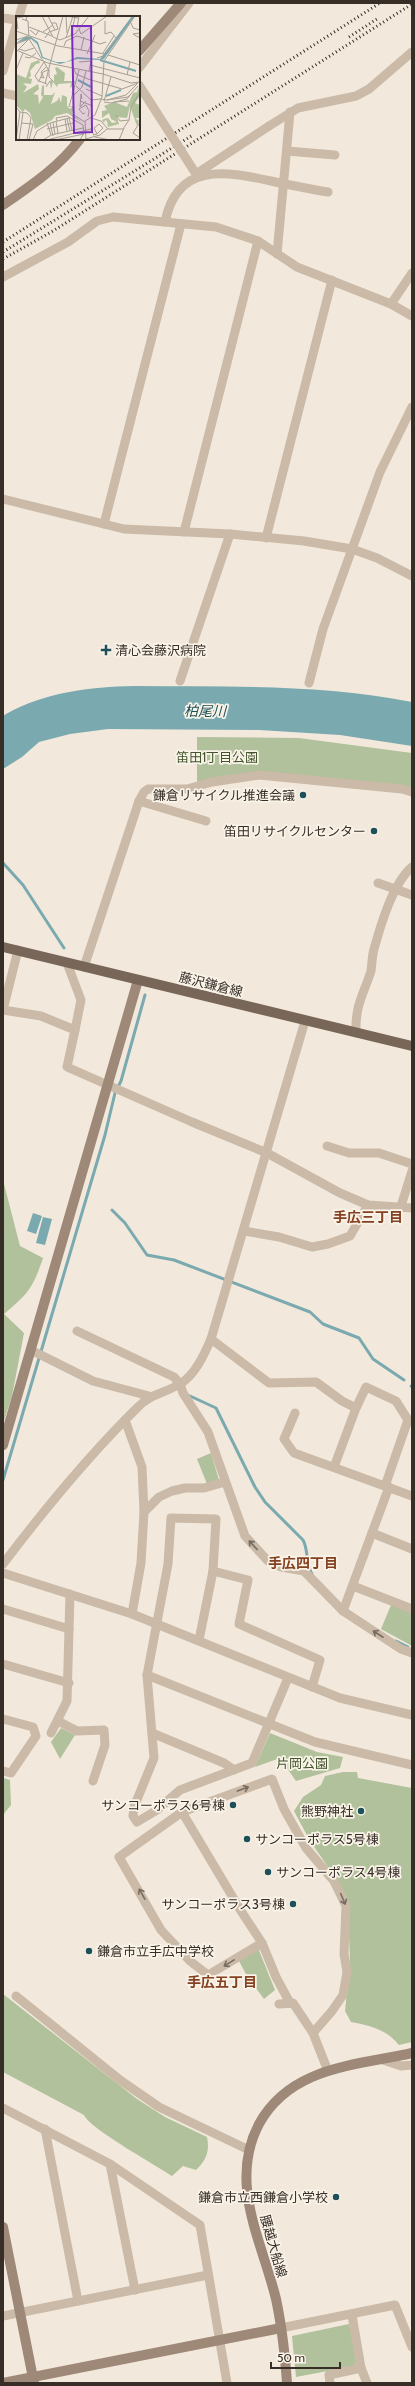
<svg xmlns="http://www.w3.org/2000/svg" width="415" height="2386" font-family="Cabin,'Noto Sans JP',sans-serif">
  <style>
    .green { fill: #b1c19b }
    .water { fill: #7aa9af }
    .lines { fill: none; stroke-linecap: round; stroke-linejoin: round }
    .stream { stroke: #7aa9af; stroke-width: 3 }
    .street { stroke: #cabaa7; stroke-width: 9 }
    .secondary { stroke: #9e8979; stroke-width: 10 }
    .primary { stroke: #786659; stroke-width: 10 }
    .rail { stroke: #372e28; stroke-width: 3; stroke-dasharray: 1 3; stroke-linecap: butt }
    .street-bridge { stroke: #cabaa7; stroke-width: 9 }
    .oneway { stroke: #796d61 }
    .poi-dot { fill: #1d5058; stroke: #f9f3e8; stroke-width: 1.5 }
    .labels { text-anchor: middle; stroke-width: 3.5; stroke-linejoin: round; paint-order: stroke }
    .poi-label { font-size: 13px; fill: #372e28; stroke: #f9f3e8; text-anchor: end }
    .park-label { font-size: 13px; fill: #43552c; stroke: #f9f3e8 }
    .street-label { font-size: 13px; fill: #372e28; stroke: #f9f3e8 }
    .water-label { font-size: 14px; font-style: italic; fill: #1d5058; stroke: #f9f3e8 }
    .neighbourhood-label { font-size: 14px; font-weight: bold; fill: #854121; stroke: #f9f3e8 }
    .inset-river { fill: none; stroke: #7aa9af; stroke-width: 2 }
    .inset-road { fill: none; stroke: #a79e94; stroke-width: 1 }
    .view { fill: #7b2cbf; fill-opacity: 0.15; stroke: #7b2cbf; stroke-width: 2 }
    .inset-edge { fill: none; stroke: #372e28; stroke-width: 2 }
  </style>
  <rect width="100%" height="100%" fill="#f2e9dc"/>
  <!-- green -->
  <g class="green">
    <path d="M197 737 299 738 412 753V788L258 772 197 782Z"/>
    <path d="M3 1180 20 1246 43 1258C33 1288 28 1294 4 1314L24 1333 12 1396 3 1424Z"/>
    <path d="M211 1453 219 1480 207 1484 197 1459Z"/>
    <path d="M391 1605 412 1613V1646L381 1629Z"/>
    <path d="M61 1728 75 1735 60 1759 51 1742Z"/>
    <path d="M270 1733 317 1752 343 1757 340 1768 296 1781 280 1758 255 1767Z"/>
    <path d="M343 1772H357L358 1778 412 1788V2042L399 2045C386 2029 371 2026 351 2022L345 2011 350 1964 348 1903 335 1877 310 1841 294 1811 303 1797 321 1785 325 1776Z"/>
    <path d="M3 1778 10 1780 11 1805 3 1815Z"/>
    <path d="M258 1948 275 1990 264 1999 247 1976 239 1961Z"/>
    <path d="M3 1994 137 2099 165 2117 207 2137C210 2152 206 2160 196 2170L183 2166 172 2176C156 2165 90 2129 84 2115L3 2072Z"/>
    <path d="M349 2324 357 2362 354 2366 296 2377 292 2336Z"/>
  </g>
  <!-- water -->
  <g class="water">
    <path d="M134 686C227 687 320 684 412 702V746L340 735 259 730 108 729 70 734 39 742 22 757 3 769V716L6 714C46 692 89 687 134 686Z"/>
    <path d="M33 1213 42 1216 36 1234 27 1231Z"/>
    <path d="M43 1217 52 1219 45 1245 36 1243Z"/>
  </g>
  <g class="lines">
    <!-- stream -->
    <g class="stream">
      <path d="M3 863 23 885 64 948"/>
      <path d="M112 1210 125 1223 147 1255 174 1260 310 1312 323 1324 359 1338 373 1359 404 1380"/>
      <path d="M411 1386 412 1387"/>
      <path d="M190 1396 216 1408 255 1487 265 1502 303 1540C309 1551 305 1563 312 1574"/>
      <path d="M3 1480 105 1135 115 1093 121 1081 145 995"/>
      <path d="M396 1641 408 1647"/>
    </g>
    <!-- street -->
    <g class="street">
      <path d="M19 17 23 3"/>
      <path d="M110 17 112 3"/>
      <path d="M3 18 17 20"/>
      <path d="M139 68 189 3"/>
      <path d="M3 71 17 23"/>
      <path d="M3 93 17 96"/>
      <path d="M269 126 298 108 356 96 369 89 412 52"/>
      <path d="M287 151 335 155"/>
      <path d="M165 222C177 162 225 171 271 181 290 185 309 189 328 192"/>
      <path d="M277 254 290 112"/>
      <path d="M3 277 68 242 97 221 113 217 216 227 258 241 297 267 391 304 412 316"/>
      <path d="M391 304 412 273"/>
      <path d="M3 499 124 529 230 534 304 541 352 549 377 558 412 576"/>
      <path d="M104 524 181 224"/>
      <path d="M184 532 258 241"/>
      <path d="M266 538 332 280"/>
      <path d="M180 681 230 534"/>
      <path d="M309 683 323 629 380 472 412 407"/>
      <path d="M139 801 206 821"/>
      <path d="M378 883 412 895"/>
      <path d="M18 950 3 1010 41 1016 75 1030 67 1067 192 1122 267 1153 340 1193 368 1205 412 1208"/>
      <path d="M67 963 81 1000 75 1030"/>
      <path d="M84 967 139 801 144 792 148 789H187L212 782 259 775 402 789 412 792"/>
      <path d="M356 1033C355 1005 363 996 371 971 372 964 372 956 374 949 381 924 393 883 412 867"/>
      <path d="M327 1146 349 1153H379L412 1164"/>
      <path d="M401 1206 412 1171"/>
      <path d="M244 1231 279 1237 312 1247 328 1244 350 1236 368 1205"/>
      <path d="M77 1331 174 1377 180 1384 183 1393 208 1432 245 1536 268 1561 281 1567 304 1571 343 1611 401 1649 412 1653"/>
      <path d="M211 1339 269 1383 316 1382 342 1401 356 1408"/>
      <path d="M31 1350 93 1381 149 1396"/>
      <path d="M295 1413 284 1439 294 1453 412 1496"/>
      <path d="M125 1420 142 1467 144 1512 141 1563 132 1614"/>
      <path d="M334 1467 356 1408 366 1387 396 1401 408 1420 412 1422"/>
      <path d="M385 1486 408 1420"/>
      <path d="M144 1512 159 1497 172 1491 185 1488H204L225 1482"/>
      <path d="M372 1533 412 1549"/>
      <path d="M3 1564C44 1510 89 1455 138 1407 150 1394 165 1393 180 1384 195 1375 204 1355 211 1339L305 1021"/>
      <path d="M213 1571 248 1580 239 1624 320 1660 312 1687"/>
      <path d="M3 1573 132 1614 340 1698 412 1715"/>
      <path d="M353 1586 412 1609"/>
      <path d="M3 1609 69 1629"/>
      <path d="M343 1611 389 1487"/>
      <path d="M199 1640 213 1571 216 1519 171 1518 168 1564 147 1675 154 1758 134 1807 133 1816 137 1822 157 1810 180 1790 252 1763 288 1678"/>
      <path d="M3 1664 69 1683"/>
      <path d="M147 1675 315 1742 412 1765"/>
      <path d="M3 1719 33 1727 36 1736 11 1773 3 1771"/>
      <path d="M58 1721 77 1731 104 1730 105 1745 93 1781"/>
      <path d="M51 1733 67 1701 70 1594"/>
      <path d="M152 1733 224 1763 234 1770"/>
      <path d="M182 1812 241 1911 262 1943 276 1977 290 2003"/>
      <path d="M262 1943 208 1975 190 1961 161 1930 119 1857 182 1812 272 1779 284 1809 306 1848 334 1881 346 1906 344 1954 347 1972 343 1995 332 2011 313 2033"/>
      <path d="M16 1996 120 2080 159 2107 249 2150"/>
      <path d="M279 2004 293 2003 313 2033 328 2071"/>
      <path d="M383 2060 401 2066 412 2065"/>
      <path d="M3 2108 110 2164 200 2225 227 2383"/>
      <path d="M45 2129 78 2301"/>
      <path d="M110 2164 135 2290"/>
      <path d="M352 2315 361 2368 367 2383"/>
      <path d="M3 2316 208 2275"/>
      <path d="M281 2328 395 2305 412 2347"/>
      <path d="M330 2383 329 2375 361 2368"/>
    </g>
    <!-- secondary -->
    <g class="secondary">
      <path d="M139 51 181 3"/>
      <path d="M3 205C32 185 59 167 80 139"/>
      <path d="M3 1445 138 980"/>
      <path d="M3 2227 34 2383"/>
      <path d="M3 2383 281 2328"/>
      <path d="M287 2383C285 2355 282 2327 276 2299 262 2241 228 2183 259 2124 271 2102 289 2087 312 2077 341 2064 381 2060 412 2053"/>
    </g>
    <!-- primary -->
    <path class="primary" d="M3 947 412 1046"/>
    <!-- rail -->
    <g class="rail">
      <path d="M349 37 377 19"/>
      <path d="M3 242 380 3"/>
      <path d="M3 252 193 135"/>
      <path d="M3 259 53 231 412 4"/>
    </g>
    <!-- street-bridge -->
    <path class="street-bridge" d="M139 85 196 174 269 126"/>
  </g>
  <!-- one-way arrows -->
  <defs><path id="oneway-shaft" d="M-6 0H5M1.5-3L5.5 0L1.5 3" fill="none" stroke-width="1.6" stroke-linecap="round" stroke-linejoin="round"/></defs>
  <g class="oneway">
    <use href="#oneway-shaft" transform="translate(253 1545) rotate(-133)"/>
    <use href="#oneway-shaft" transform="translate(378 1634) rotate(-147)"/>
    <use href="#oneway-shaft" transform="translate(243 1789) rotate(-20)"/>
    <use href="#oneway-shaft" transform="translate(142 1894) rotate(-119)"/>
    <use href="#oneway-shaft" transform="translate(343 1899) rotate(67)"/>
    <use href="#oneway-shaft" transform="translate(229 1963) rotate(149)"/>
  </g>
  <!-- markers -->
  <g class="poi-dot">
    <path d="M104 644h4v4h4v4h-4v4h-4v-4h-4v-4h4z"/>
    <circle cx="303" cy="795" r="4"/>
    <circle cx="374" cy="831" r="4"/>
    <circle cx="233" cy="1805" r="4"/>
    <circle cx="361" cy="1811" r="4"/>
    <circle cx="247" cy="1839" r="4"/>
    <circle cx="268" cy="1872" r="4"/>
    <circle cx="293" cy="1904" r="4"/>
    <circle cx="89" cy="1951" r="4"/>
    <circle cx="336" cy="2197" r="4"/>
  </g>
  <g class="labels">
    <!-- poi labels -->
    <g class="poi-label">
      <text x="115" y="655" text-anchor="start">清心会藤沢病院</text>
      <text x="295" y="800">鎌倉リサイクル推進会議</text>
      <text x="366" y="836">笛田リサイクルセンター</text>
      <text x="225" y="1810">サンコーポラス6号棟</text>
      <text x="353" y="1816">熊野神社</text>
      <text x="255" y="1844" text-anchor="start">サンコーポラス5号棟</text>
      <text x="276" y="1877" text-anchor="start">サンコーポラス4号棟</text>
      <text x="285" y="1909">サンコーポラス3号棟</text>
      <text x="97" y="1956" text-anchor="start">鎌倉市立手広中学校</text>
      <text x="328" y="2202">鎌倉市立西鎌倉小学校</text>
    </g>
    <!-- park labels -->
    <g class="park-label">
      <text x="217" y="762">笛田1丁目公園</text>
      <text x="302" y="1768">片岡公園</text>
    </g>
    <!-- street labels -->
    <g class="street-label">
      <text transform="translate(211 984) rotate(14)" y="5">藤沢鎌倉線</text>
      <text transform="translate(274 2246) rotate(74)" y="5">腰越大船線</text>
    </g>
    <!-- water labels -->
    <g class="water-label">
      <text transform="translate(205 711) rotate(1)" y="5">柏尾川</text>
    </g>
    <!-- neighbourhood labels -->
    <g class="neighbourhood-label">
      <text x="368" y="1222">手広三丁目</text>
      <text x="303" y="1568">手広四丁目</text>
      <text x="222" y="1987">手広五丁目</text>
    </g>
  </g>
  <!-- overview -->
  <g transform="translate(16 16)">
    <rect width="124" height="124" fill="#f2e9dc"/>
    <path d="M23 44 24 47 20 48 14 55 15 60 12 62 16 63 15 68 7 67 11 71 7 77 22 68 23 73 17 78 22 79 23 88 27 81 25 79 26 70 28 69V79H36L39 76 35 88 41 85 43 81 45 87 46 79 51 81V90L54 93 56 91 53 90H58L56 98 67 107 51 97 39 100 36 104 19 113 14 97 9 93 7 96 0 89V58L10 62 15 47ZM41 51 49 57 48 65H56L57 63 59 66 55 79 57 70 54 72 55 67 42 68 41 71 37 66 35 73 34 66 38 65V59L41 58 39 52ZM124 69V80L119 87 124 89V102H119L123 105 121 110 114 90 111 102 101 101 103 108 92 111 91 105 89 104 88 107 86 104 88 103 92 102 96 107 101 106 95 103 93 97 86 102V95L91 94 88 90 98 86 111 91 117 77 121 76Z" fill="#b1c19b"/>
    <path d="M116 0H119L88 43 84 44 61 43 44 48 26 42 21 28 15 23 0 27 9 21H15L22 26 27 41 40 46H50L61 41 84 43Z" fill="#7aa9af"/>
    <path class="inset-river" d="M84 44 120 55M62 64 75 71M90 80 105 74"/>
    <path class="inset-road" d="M0 0 2 13M26 0 37 21 44 24 59 18 73 0M32 0 39 14M50 0 51 17M50 0 62 2M1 2 11 0 10 4M6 3 12 5 13 23 27 45M89 5V18L95 16 102 24M115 7 117 12 124 14M13 11 36 20M61 12 63 0M63 13 65 18 91 0M14 14 20 19 23 14M0 15 42 30 89 38M27 16 37 9M124 17 117 18 124 22M55 19 59 1M29 22 33 16 42 13 40 7H36M50 22 57 0M0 24 12 20M76 25 84 28 90 26M0 28 13 23M48 30 50 25 61 20 76 25M3 33 9 35 18 32M0 34 32 47 87 58 115 67 124 66M2 34 13 23M65 34 68 21M87 37 98 20M71 38 79 19M92 39 124 49M9 41 14 42 20 37M81 42 87 40 100 23M63 46 75 45 73 55M34 48 47 0M74 49 124 62M58 53 60 58 72 63 106 73 122 67M0 54 7 37M111 59 114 46M25 61 28 62 25 56 31 50M23 66 19 60 28 46 33 55M29 68 34 48M31 68 23 65 27 56 32 54M60 70 75 84 85 83M30 71 34 65H37L33 61V54M70 73 86 80M57 80 66 71 70 55M66 83 65 78 64 91 70 85M85 83 91 84 110 79 121 68M91 84 112 81 122 70M64 85 77 90M88 85 95 61M88 86 95 87 111 83 115 78M98 86 113 85M0 91 4 96 0 124M53 91 63 54M4 96 11 97 15 102 11 124M69 97 67 98 63 93 70 89 73 95 72 101M58 99 69 106M100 99 104 105 113 104M75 102 85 105 92 113M49 103 51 115M51 103 54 115M40 105 42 117M41 105 40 102 51 100 67 109 68 117 64 124M37 106 39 118M124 106 117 117 124 122M5 107 17 108 13 124M31 107 35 119M34 107 37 120M31 113 57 107M77 119 81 118 87 112 83 108 78 112 81 118M79 121 94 124M3 124 7 97M17 124 21 115 34 107 53 102 56 114M27 124 35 119 67 112M31 124 75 113 78 119M39 124 68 118M66 124 84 119 91 113H107L113 104 115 91 124 76M70 124 69 105 79 99 86 81 88 45 119 0M103 124 108 112"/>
    <path class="view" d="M56 10H75L76 116 58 117Z"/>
    <rect width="124" height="124" class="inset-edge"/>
  </g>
  <!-- border -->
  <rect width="415" height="2386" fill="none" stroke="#372e28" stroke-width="8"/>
  <!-- scale -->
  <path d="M271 2362v6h69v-6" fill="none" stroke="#372e28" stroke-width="2"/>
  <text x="277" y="2362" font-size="12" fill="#372e28" stroke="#f9f3e8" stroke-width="3" paint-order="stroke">50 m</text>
</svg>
